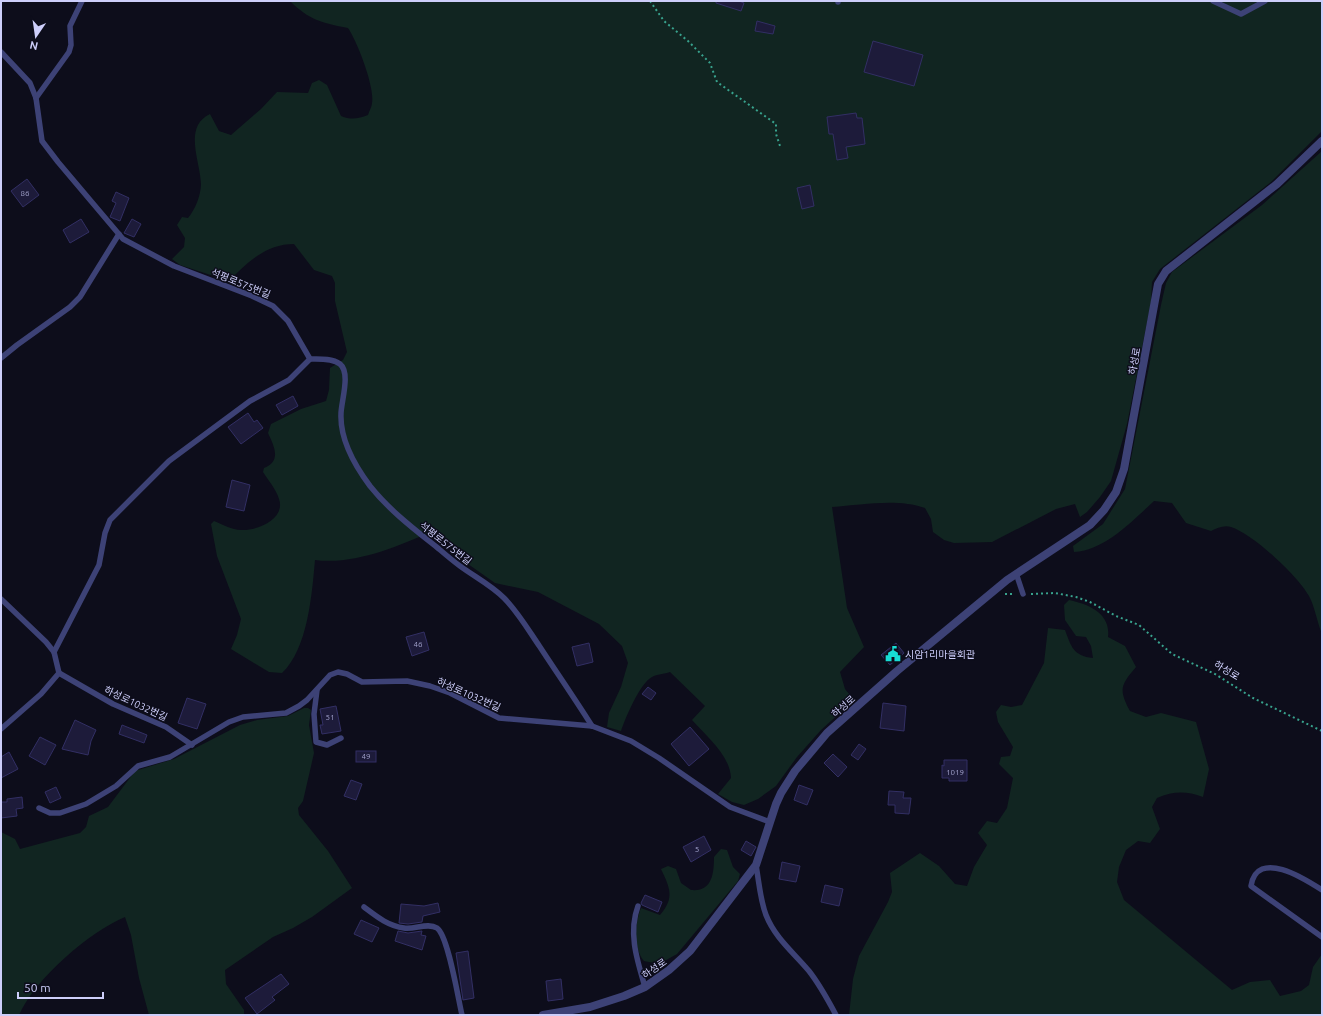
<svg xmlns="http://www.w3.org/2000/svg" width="1323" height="1016" font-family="Ubuntu,'Noto Sans KR',sans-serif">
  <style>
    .green { fill: #112521 }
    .building { fill: #1d1b3a; stroke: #322f64 }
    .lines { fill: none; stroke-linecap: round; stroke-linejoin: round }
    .path { stroke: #38a28d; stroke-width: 2; stroke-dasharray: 2 3; stroke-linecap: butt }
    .lane { stroke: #3d4276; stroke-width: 5.5 }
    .street { stroke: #3d4276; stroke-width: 8 }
    .labels { text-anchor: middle; stroke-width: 3; stroke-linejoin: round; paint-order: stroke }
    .number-label { font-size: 8px; fill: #a1a1ca }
    .street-label { font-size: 10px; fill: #cdcefa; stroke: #0d0d1b }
    .poi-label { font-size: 10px; fill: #cdcefa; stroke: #0d0d1b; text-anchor: start }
  </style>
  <rect width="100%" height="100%" fill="#0d0d1b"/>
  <!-- green -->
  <g class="green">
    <path d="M290 1H1322V131L1271 182 1160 269 1152 282 1151 302 1127 424 1111 481 1100 497 1087 512 1080 517 1075 504 1056 509 992 542 954 543 944 540 933 532 931 519 925 508C897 498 862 505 832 507L847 608 864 647 840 672 845 689 854 700 821 730 797 757 776 786 758 799 744 805 732 802 718 794 731 778C730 755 706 736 692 720L705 706 670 672C664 674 657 674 652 677 640 683 625 719 621 731L607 727 609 713 621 687 628 663 622 646 599 624 538 592 495 583 468 564 460 549 431 532C396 547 354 565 315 560 312 593 308 649 282 673L269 672 231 649 237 635 241 619 217 556 211 524 214 521C222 524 232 530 241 530 257 531 286 519 279 499 276 489 268 480 263 472L264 468C282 461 274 446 268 433L271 424 301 409 326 401 329 390 330 368 343 360 347 352 335 301V283L332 276 314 270 294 244C266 244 248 262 229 281L180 265 172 259 184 247 185 238 177 225 182 217 188 218C195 210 201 195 201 184 200 160 183 127 210 114L219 131 231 135 261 109 277 92 308 93 312 83 319 80 327 85 341 116C351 120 358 119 368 115 369 111 372 107 372 103 375 87 357 41 348 28 322 23 309 20 290 1Z"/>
    <path d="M1322 151V634C1317 622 1315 607 1309 596 1298 576 1253 534 1231 527 1224 525 1217 528 1211 531L1186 523 1172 503 1154 501C1132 521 1106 550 1074 552L1073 546 1103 524 1125 489 1161 305 1166 283 1172 272 1262 205Z"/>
    <path d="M1069 600C1088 604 1111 613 1108 637L1125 646 1136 667C1121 685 1118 689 1130 711L1146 717 1161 713 1196 722 1209 769 1203 797C1186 791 1174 791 1157 798L1152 807 1160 829 1150 843 1138 841 1126 850 1119 867 1117 882 1124 900 1232 990 1250 982 1270 980 1280 996 1301 991 1309 985 1313 967 1322 954V1015H849L853 979 859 956 888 902 892 892 890 873 920 853 939 866 955 884 967 886 974 867 987 845 978 833 987 821 997 823 1007 808 1013 778 999 764 1001 757 1010 756 1013 747 998 722 996 712 1001 705 1011 707 1022 705 1044 663 1048 628 1065 630C1071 646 1073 656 1093 658L1091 646 1086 637 1076 636 1065 620 1064 605Z"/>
    <path d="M304 708H308L311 710 309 725 314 753 303 801 298 808 299 815 328 851 352 888 312 917 293 928 273 937 225 970 226 984 244 1010V1015H149L139 978 131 935 125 917C88 933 36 978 19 1015H1V832L15 839 20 849 80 833 86 827 89 816 108 807 135 771 174 759 240 725 257 720 288 716Z"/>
    <path d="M721 849 727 850 733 867 740 874 738 881 677 954 659 964 644 961C633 948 635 923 641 908L660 915C675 898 670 888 661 869L668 866 676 869 681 883 691 890C712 892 714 874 714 857Z"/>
  </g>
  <!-- building -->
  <g class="building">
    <path d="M716 1H739L744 3 741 11 716 3Z"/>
    <path d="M757 21 775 26 773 34 755 31Z"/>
    <path d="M873 41 923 55 914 86 864 72Z"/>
    <path d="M856 113 857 118H862L865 144 846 147 848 158 837 160 833 134H829L827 117Z"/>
    <path d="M27 179 39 195 23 207 11 191Z"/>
    <path d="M810 185 814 206 802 209 797 188Z"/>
    <path d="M116 192 129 198 120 221 110 217 116 203 112 201Z"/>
    <path d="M81 219 89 232 70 243 63 230Z"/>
    <path d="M132 219 141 224 134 237 124 233Z"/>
    <path d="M293 396 298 406 282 415 276 405Z"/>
    <path d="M248 413 254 422 257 420 263 428 241 444 228 427Z"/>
    <path d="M232 480 250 485 244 511 226 507Z"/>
    <path d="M424 632 429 650 412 656 406 637Z"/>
    <path d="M589 643 593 662 577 666 572 647Z"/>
    <path d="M896 643 904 653 890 665 881 655Z"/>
    <path d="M648 687 656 693 651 700 642 694Z"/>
    <path d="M187 698 206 704 197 729 178 723Z"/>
    <path d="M883 703 906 706 904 731 880 728Z"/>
    <path d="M336 706 341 731 322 734 320 725H323L320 709Z"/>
    <path d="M75 720 96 730 91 741 88 755 62 749Z"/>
    <path d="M122 725 147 735 144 743 119 734Z"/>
    <path d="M690 727 709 749 689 766 671 744Z"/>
    <path d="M40 737 56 745 45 765 29 756Z"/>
    <path d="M859 744 866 749 858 760 851 755Z"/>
    <rect x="356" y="751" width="20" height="11"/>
    <path d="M9 752 18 769 1 778V757Z"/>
    <path d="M833 754 847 767 838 777 824 763Z"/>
    <path d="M944 760H967V781H949V778H942V765L944 766Z"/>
    <path d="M351 780 362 784 356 800 344 796Z"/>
    <path d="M799 785 813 790 807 805 794 800Z"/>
    <path d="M56 787 61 798 50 803 45 792Z"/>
    <path d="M889 791 904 792 903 798H911L909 814 895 813V805H888Z"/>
    <path d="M22 797 23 808 16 809 17 816 1 818V802H7V799Z"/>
    <path d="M704 836 711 850 691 862 683 847Z"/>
    <path d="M746 841 756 847 751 856 741 850Z"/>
    <path d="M782 862 800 866 796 882 779 879Z"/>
    <path d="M825 885 843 889 839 906 821 902Z"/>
    <path d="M645 895 662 902 658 912 642 905 641 903Z"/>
    <path d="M438 903 440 912 423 916 422 922 408 924 399 923 401 904 424 906Z"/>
    <path d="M361 920 379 928 372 942 354 934Z"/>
    <path d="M398 931 408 933 422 931 421 935 426 936 422 950 395 941Z"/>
    <path d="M468 951 474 998 463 1000 456 953Z"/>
    <path d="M281 974 289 984 272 997 275 1000 257 1014 245 998Z"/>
    <path d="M561 979 563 999 548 1001 546 981Z"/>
  </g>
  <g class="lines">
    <!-- path -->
    <g class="path">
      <path d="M650 1 664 21 688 41 710 63 717 82 776 124V134L780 146"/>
      <path d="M1005 594H1015"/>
      <path d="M1031 594 1055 593 1076 597 1090 602 1116 616 1139 625 1172 654 1215 674 1253 698 1322 731"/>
    </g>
    <!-- lane -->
    <g class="lane">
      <path d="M838 1V2"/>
      <path d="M1213 1 1241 14 1265 1"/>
      <path d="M1 52 30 83 36 98 42 141 58 162 123 239 174 266 252 296 273 306 288 321 310 359C319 359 332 358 340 364 351 373 341 402 341 414 340 439 355 466 370 486 390 511 414 529 439 549 446 555 453 561 460 566 475 577 491 585 504 598 518 612 529 631 540 647 557 673 575 699 592 726"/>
      <path d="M36 98 69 52 71 45 70 26 82 1"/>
      <path d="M1 358 17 345 70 307 80 297 119 234"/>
      <path d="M1016 573 1023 594"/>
      <path d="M1 599 46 642 54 652 59 673 41 694 1 729"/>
      <path d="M54 652 99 565 105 533 110 520 169 461 250 401 289 380 310 359"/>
      <path d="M59 673 113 704 166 727 192 745"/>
      <path d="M317 690 314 714 316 742 327 745 341 738"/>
      <path d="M39 808 50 813H60L86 804 116 786 138 766 170 757 229 722 243 717 286 713 299 706 307 700 330 675 338 672 347 674 362 682 407 681 430 686 450 693 499 718 592 726 631 741 659 758 730 807 770 822"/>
      <path d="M756 865C759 882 760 899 766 915 775 938 794 953 809 971 820 985 828 1000 836 1015"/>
      <path d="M1322 890C1305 879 1257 848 1251 886L1322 937"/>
      <path d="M638 906C628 933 637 960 645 987"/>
      <path d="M364 907C376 916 388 926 404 928 414 930 428 922 437 928 448 935 458 998 462 1015"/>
    </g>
    <!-- street -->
    <path class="street" d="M543 1015 590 1007 624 996 645 987 669 970 690 951 756 865 776 804 781 793 795 771 827 733 897 671 1007 580 1090 525 1104 510 1116 492 1124 469 1158 284 1166 271 1277 184 1322 141"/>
  </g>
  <!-- icons -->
  <defs>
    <symbol id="civic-bare" viewBox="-9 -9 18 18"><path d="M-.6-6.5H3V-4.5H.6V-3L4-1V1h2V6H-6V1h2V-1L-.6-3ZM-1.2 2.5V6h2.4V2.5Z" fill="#17dcd4" stroke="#0d0d1b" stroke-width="2.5" paint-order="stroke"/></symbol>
  </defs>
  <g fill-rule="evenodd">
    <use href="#civic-bare" x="882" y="643" width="22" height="22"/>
  </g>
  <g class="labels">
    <!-- number labels -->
    <g class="number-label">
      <text x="25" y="196">86</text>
      <text x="418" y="647">46</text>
      <text x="330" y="720">51</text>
      <text x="366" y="759">49</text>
      <text x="955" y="775">1019</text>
      <text x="697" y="852">5</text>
    </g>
    <!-- street labels -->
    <g class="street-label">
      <text transform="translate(241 283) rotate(22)" y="4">석평로575번길</text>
      <text transform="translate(1134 361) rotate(-79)" y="4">하성로</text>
      <text transform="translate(446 543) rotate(38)" y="4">석평로575번길</text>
      <text transform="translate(1227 670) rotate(31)" y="4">하성로</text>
      <text transform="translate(469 694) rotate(24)" y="4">하성로1032번길</text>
      <text transform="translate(136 703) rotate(25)" y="4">하성로1032번길</text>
      <text transform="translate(843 706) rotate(-41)" y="4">하성로</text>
      <text transform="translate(654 968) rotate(-35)" y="4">하성로</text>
    </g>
    <!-- poi labels -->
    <g class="poi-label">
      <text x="905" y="658">시암1리마을회관</text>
    </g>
  </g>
  <!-- border -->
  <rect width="1323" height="1016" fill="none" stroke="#cdcefa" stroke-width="4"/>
  <!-- north arrow -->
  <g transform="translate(36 36) rotate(193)" stroke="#0d0d1b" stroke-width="3" paint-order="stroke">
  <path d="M0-3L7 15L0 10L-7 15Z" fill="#cdcefa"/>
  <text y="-6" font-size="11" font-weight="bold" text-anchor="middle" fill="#cdcefa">N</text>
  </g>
  <!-- scale -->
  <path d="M18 992v6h85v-6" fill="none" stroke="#cdcefa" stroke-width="2"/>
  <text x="24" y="992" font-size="12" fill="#cdcefa" stroke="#0d0d1b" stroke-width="3" paint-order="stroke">50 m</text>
</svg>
